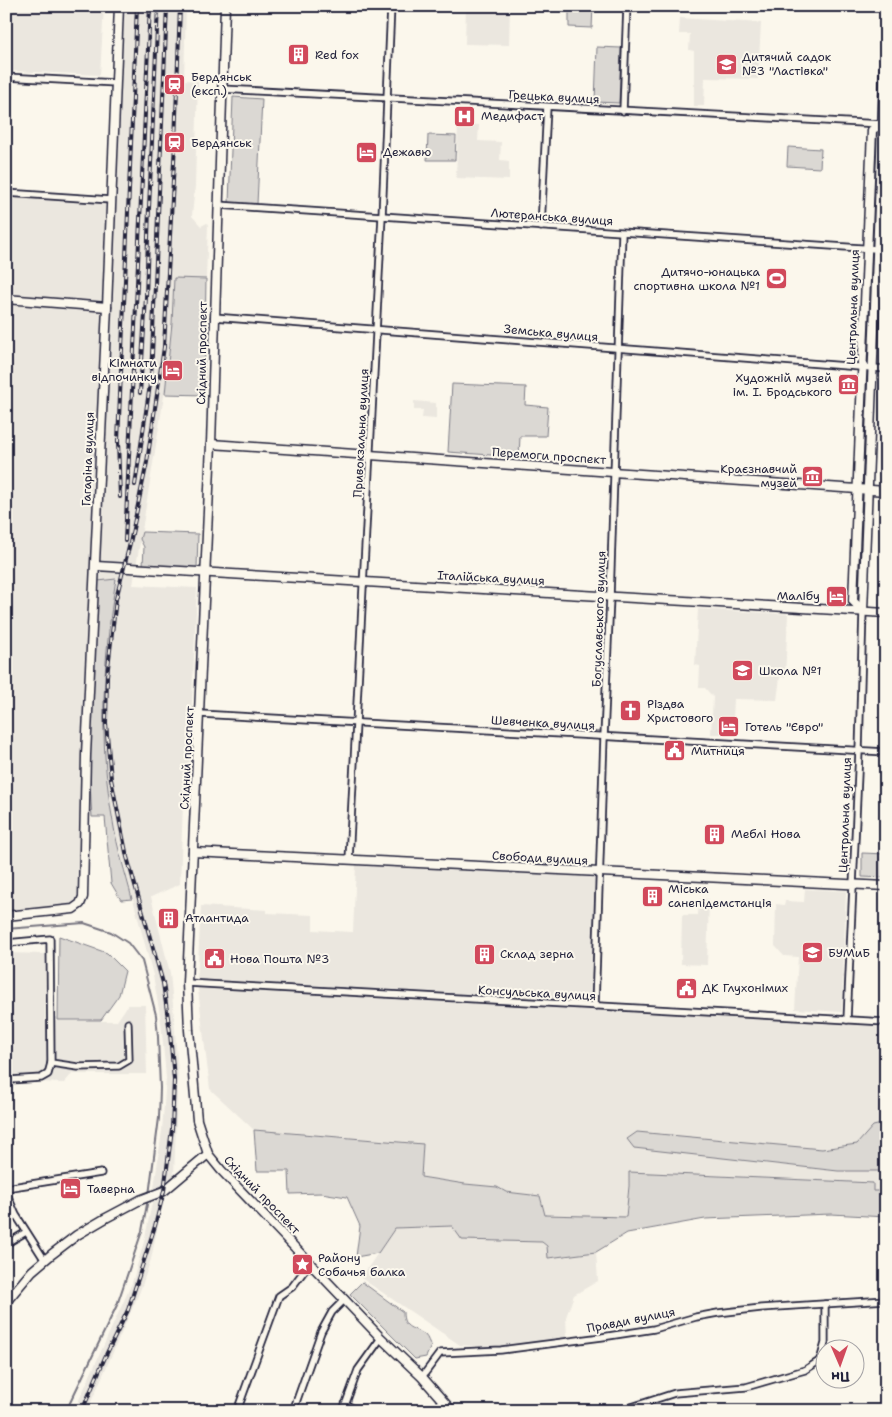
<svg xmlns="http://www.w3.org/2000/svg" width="892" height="1417" font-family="'Shantell Sans',sans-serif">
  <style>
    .built { fill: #ebe7df }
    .green { fill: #dbd8d3; stroke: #7e7d87 }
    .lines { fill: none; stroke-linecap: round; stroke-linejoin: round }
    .stream { stroke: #787681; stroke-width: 2 }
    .street-casing { stroke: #22223b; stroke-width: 9 }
    .secondary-casing { stroke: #22223b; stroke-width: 11 }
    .street { stroke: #fbf7ec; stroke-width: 5.5 }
    .secondary { stroke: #fbf7ec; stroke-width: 8 }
    .rail-casing { stroke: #22223b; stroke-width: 4 }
    .rail { stroke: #fbf7ec; stroke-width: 2; stroke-dasharray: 5.5; stroke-linecap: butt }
    .labels { text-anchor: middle; stroke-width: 4; stroke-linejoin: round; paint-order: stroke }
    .poi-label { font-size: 12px; fill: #22223b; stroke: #fbf7ec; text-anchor: start }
    .street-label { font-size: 12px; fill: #22223b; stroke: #fbf7ec }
  </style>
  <rect width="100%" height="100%" fill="#fbf7ec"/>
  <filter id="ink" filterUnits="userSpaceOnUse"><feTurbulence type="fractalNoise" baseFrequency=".02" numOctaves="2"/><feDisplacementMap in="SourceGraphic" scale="10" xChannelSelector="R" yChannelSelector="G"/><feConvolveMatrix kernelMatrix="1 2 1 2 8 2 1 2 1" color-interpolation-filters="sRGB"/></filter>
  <g filter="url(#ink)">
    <!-- built -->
    <g class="built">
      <path d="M6 6H104L100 75 10 71 12 18H6Z"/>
      <path d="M123 6H186L184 80 198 81 195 186 192 216 201 226 207 223 208 225 206 279H174L167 378 133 585 197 588 189 776H184L180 884 151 897 170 973 173 1005 178 1073 174 1176V1179H167L151 1259 140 1291 87 1411H74L132 1283 144 1242 152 1203 162 1131 166 1078 161 1021 153 975 113 823 106 780 103 724 107 639 116 580 98 581 104 419Z"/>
      <path d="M466 6H510L509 45 465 44Z"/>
      <path d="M680 18 761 23 758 79 705 78 704 106H694V51L689 50 690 34H679Z"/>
      <path d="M458 124 479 125 478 141 501 142 500 160 509 161V180L456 178Z"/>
      <path d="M6 193 108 200 82 755 79 898 72 907 6 914Z"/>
      <path d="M414 401 436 403V419L422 418 423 410H414Z"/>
      <path d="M698 609 788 614 785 677H780L777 700 734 699 733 719 722 718 721 734H711L713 697 705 688H699L700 666 695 665Z"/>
      <path d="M356 865 598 874 594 1009 886 1025V1191H873V1183L629 1172 626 1217 544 1215 540 1196 506 1192 497 1187 465 1184 421 1177 423 1144 254 1130 210 1089 197 981 201 906 267 910V913L313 915V930L353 932Z"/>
      <path d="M805 889 846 891 842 1012 795 1009 798 957 784 956 775 946 776 904 784 905 785 901 804 902Z"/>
      <path d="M699 899H709L707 965 681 964 682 915H698Z"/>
      <path d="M6 953 45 954V1021H117L128 1005H145L147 1074H72L64 1083 6 1081Z"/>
      <path d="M453 1226 462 1240 542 1242 547 1246 548 1258 596 1252 598 1281 574 1295 566 1317 567 1339 493 1348 460 1345 361 1278 395 1228Z"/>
    </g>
    <!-- green -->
    <g class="green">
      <path d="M569 6H593L592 28 569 27Z"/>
      <path d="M597 47 621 48 619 103 595 102Z"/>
      <path d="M233 97 262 99 257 204 229 203Z"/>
      <path d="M428 135 456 136 455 160H427Z"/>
      <path d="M788 147 821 149 820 168 787 166Z"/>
      <path d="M174 278 206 279 204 395 165 394 172 323Z"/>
      <path d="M452 384 526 387 525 405 548 407 546 436H520L519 457 448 452Z"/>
      <path d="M142 532 198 534 197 568 143 565 144 547 140 539Z"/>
      <path d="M116 579C103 660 98 741 113 822 117 848 126 874 132 899L121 900 111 883 105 817H92C86 738 94 659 98 581Z"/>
      <path d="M862 853 886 854V878L862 877Z"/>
      <path d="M59 936 107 953 125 971 119 995 101 1020H58Z"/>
      <path d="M886 1123V1171H838L634 1148 627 1139 637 1132 822 1149 857 1144 873 1126Z"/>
      <path d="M254 1130 423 1144 421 1177 465 1184 497 1187 506 1192 540 1196 545 1215 626 1217 629 1186V1172L873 1183V1191H886V1217L831 1214 705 1219 627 1233 596 1252 548 1258 547 1246 542 1242 462 1240 452 1226 395 1228 378 1253 356 1257 360 1226 347 1197 321 1193 290 1194 289 1171H257Z"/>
      <path d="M362 1282 403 1312C403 1330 414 1327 425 1335 428 1338 429 1343 431 1346L426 1357 415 1359 350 1294Z"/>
    </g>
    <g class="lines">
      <!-- stream -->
      <g class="stream">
        <path d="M6 929 84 923 111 932 128 943 142 961 156 1015 158 1037 160 1088 159 1118 149 1195"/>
        <path d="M66 1411 117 1305 142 1231 148 1199"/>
      </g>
      <defs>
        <g id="street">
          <path d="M6 77 116 83"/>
          <path d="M222 89 881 124"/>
          <path d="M623 111 627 6"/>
          <path d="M6 193 111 200"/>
          <path d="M218 205 876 249"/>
          <path d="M541 227 547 107"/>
          <path d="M214 317 886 369"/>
          <path d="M200 714 886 752"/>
          <path d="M349 860 382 216 391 6"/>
          <path d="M6 943 50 939 51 1063 78 1067 119 1066 129 1060 128 1023"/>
          <path d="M187 983 886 1022"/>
          <path d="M595 1006 604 737 610 597 622 233"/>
          <path d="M847 1020 859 751 863 611"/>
          <path d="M6 1083 10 1080 41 1078 48 1074 51 1063"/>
          <path d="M6 1188 101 1173"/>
          <path d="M6 1192 16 1215 44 1259"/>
          <path d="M6 1244 26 1232"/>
          <path d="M422 1377 440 1353 501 1350 602 1337 654 1329 696 1317 718 1313 761 1308 886 1300"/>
          <path d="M647 1403V1411"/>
          <path d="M345 1404 357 1411"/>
          <path d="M237 1411 279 1296 292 1287 310 1263"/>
          <path d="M293 1411 321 1332 332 1312 345 1299"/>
          <path d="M343 1411 358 1370 381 1338"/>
          <path d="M619 1411 675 1393 746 1387 805 1370 819 1361 821 1357 825 1343V1304"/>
        </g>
        <g id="secondary">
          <path d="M225 6 211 444 187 983 189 1030 197 1120 208 1154 221 1170 381 1338 422 1377 452 1411"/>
          <path d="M6 299 107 307"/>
          <path d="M211 444 886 491"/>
          <path d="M96 566 886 613"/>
          <path d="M863 611 886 28"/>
          <path d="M863 611 853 601 872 130 881 124"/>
          <path d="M193 852 886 886"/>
          <path d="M6 916 73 909 80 904 83 897 86 755 107 307 119 6"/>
          <path d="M6 1302 32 1271 52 1254 77 1235 106 1218 140 1200 164 1191 208 1154"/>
        </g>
      </defs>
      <!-- street casing -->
      <use href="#street" class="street-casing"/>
      <!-- secondary casing -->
      <use href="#secondary" class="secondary-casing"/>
      <!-- street -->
      <use href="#street" class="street"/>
      <!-- secondary -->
      <use href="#secondary" class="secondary"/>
      <defs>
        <g id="rail">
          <path d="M140 393 146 297 149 208 158 6"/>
          <path d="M135 485 151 378 167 6"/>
          <path d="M120 497 118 441 137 6"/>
          <path d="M125 541 150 6"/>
          <path d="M82 1411 106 1355 128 1310 155 1226 164 1191 172 1129 174 1080 170 1032 163 983 127 857 111 779 106 723 107 676 116 599 130 543 147 462 164 347 175 143 180 6"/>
        </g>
      </defs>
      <!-- rail casing -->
      <use href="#rail" class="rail-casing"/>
      <!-- rail -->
      <use href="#rail" class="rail"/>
    </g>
  </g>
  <!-- icons -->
  <defs>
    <symbol id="building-square" viewBox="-11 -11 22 22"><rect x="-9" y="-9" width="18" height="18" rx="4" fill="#d1495b" stroke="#fbf7ec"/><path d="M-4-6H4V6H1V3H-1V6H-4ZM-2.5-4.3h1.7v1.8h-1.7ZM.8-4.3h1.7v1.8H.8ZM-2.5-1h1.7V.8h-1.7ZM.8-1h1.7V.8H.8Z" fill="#fff"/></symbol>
    <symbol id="school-square" viewBox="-11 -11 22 22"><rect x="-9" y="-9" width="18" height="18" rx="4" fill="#d1495b" stroke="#fbf7ec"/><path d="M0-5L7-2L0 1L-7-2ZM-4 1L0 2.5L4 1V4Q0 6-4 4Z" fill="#fff"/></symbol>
    <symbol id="station-square" viewBox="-11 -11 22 22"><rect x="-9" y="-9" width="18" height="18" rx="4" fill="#d1495b" stroke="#fbf7ec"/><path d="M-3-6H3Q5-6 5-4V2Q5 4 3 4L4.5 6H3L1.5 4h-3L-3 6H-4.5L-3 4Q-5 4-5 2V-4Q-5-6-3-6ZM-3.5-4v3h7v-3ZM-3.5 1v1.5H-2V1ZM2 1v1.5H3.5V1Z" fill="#fff"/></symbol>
    <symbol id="hospital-square" viewBox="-11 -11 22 22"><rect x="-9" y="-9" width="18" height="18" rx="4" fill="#d1495b" stroke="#fbf7ec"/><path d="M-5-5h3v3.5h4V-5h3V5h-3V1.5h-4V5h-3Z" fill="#fff"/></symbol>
    <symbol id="hotel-square" viewBox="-11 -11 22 22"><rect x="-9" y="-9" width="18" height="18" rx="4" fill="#d1495b" stroke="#fbf7ec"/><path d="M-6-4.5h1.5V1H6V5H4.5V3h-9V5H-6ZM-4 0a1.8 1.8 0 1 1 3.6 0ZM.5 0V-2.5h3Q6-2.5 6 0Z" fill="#fff"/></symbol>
    <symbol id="stadium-square" viewBox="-11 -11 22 22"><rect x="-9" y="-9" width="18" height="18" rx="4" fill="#d1495b" stroke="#fbf7ec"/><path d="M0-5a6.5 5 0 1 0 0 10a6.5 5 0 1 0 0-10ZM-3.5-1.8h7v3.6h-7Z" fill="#fff"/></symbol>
    <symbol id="museum-square" viewBox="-11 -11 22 22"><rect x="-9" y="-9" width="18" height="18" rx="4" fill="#d1495b" stroke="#fbf7ec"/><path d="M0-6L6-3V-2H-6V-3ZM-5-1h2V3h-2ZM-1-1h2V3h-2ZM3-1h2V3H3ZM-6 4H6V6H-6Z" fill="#fff"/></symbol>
    <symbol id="church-square" viewBox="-11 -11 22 22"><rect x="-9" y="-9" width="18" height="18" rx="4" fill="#d1495b" stroke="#fbf7ec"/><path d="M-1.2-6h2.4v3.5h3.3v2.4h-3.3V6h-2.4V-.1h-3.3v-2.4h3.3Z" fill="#fff"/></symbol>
    <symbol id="civic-square" viewBox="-11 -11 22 22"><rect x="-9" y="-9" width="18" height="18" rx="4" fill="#d1495b" stroke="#fbf7ec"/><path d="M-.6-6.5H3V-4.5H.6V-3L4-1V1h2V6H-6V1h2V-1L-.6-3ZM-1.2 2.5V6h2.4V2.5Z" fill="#fff"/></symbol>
    <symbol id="university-square" viewBox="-11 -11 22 22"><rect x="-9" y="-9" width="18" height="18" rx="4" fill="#d1495b" stroke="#fbf7ec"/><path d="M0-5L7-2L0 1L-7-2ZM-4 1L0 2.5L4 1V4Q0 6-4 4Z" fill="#fff"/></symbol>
    <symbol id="sight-square" viewBox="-11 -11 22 22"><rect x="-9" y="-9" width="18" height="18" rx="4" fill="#d1495b" stroke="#fbf7ec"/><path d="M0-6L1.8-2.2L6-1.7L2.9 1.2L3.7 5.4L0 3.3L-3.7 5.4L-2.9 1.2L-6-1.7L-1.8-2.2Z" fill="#fff"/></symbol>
  </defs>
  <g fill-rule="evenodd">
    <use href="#building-square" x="286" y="42" width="25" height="25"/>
    <use href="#school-square" x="714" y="52" width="25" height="25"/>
    <use href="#station-square" x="162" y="72" width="25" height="25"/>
    <use href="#hospital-square" x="452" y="104" width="25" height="25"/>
    <use href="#station-square" x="162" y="130" width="25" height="25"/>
    <use href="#hotel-square" x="354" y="140" width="25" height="25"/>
    <use href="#stadium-square" x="764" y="266" width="25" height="25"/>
    <use href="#hotel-square" x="160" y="358" width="25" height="25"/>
    <use href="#museum-square" x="836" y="372" width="25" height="25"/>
    <use href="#museum-square" x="800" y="464" width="25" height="25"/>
    <use href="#hotel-square" x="824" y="584" width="25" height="25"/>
    <use href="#school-square" x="730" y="658" width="25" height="25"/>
    <use href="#church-square" x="618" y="698" width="25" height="25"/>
    <use href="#hotel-square" x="716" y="714" width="25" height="25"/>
    <use href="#civic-square" x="662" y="738" width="25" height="25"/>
    <use href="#building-square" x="702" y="822" width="25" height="25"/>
    <use href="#building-square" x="640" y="884" width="25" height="25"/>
    <use href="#building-square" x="156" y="906" width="25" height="25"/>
    <use href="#university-square" x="800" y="940" width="25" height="25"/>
    <use href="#building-square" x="472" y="942" width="25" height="25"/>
    <use href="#civic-square" x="202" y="946" width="25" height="25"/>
    <use href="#civic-square" x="674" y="976" width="25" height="25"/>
    <use href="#hotel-square" x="58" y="1176" width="25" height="25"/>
    <use href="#sight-square" x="290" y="1252" width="25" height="25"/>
  </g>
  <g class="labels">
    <!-- poi labels -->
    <g class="poi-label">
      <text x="315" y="59">Red fox</text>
      <text x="742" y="61">Дитячий садок<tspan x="742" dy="14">№3 "Ластівка"</tspan></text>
      <text x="191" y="81">Бердянськ<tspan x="191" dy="14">(експ.)</tspan></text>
      <text x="481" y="120">Медифаст</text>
      <text x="191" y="147">Бердянськ</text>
      <text x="383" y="156">Дежавю</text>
      <text x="760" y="276" text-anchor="end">Дитячо-юнацька<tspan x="760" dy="14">спортивна школа №1</tspan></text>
      <text x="157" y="367" text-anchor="end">Кімнати<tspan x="157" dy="14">відпочинку</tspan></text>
      <text x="832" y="382" text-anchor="end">Художній музей<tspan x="832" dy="14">ім. І. Бродського</tspan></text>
      <text x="797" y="473" text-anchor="end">Краєзнавчий<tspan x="797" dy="14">музей</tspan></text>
      <text x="820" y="600" text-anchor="end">Малібу</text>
      <text x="759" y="675">Школа №1</text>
      <text x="647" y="708">Різдва<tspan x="647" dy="14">Христового</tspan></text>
      <text x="745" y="731">Готель "Євро"</text>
      <text x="691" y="755">Митниця</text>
      <text x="731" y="838">Меблі Нова</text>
      <text x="668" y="893">Міська<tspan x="668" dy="14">санепідемстанція</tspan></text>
      <text x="185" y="922">Атлантида</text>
      <text x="828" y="957">БУМиБ</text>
      <text x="500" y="958">Склад зерна</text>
      <text x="230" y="963">Нова Пошта №3</text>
      <text x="702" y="992">ДК Глухонімих</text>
      <text x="87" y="1193">Таверна</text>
      <text x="318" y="1262">Району<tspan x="318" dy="14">Собачья балка</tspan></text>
    </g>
    <!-- street labels -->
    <g class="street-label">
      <text transform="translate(554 97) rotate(3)" y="4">Грецька вулиця</text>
      <text transform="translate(552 217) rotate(4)" y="4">Лютеранська вулиця</text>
      <text transform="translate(853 307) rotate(-88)" y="4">Центральна вулиця</text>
      <text transform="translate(551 333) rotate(5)" y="4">Земська вулиця</text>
      <text transform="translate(202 353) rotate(-89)" y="4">Східний проспект</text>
      <text transform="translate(361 433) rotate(-87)" y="4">Привокзальна вулиця</text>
      <text transform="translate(549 456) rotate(4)" y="4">Перемоги проспект</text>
      <text transform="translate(88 459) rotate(-88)" y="4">Гагаріна вулиця</text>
      <text transform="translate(491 578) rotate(3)" y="4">Італійська вулиця</text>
      <text transform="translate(599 619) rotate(-88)" y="4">Богуславського вулиця</text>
      <text transform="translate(543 723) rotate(3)" y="4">Шевченка вулиця</text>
      <text transform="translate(187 758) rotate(-87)" y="4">Східний проспект</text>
      <text transform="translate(845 815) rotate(-88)" y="4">Центральна вулиця</text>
      <text transform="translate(540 858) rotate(3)" y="4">Свободи вулиця</text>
      <text transform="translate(537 993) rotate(3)" y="4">Консульська вулиця</text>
      <text transform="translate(262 1195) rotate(46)" y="4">Східний проспект</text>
      <text transform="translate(631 1320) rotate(-11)" y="4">Правди вулиця</text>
    </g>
  </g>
  <!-- margin -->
  <rect width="892" height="1417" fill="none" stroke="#fbf7ec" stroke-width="25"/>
  <rect x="12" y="12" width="867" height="1392" fill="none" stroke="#22223b" stroke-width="2" filter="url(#ink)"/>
  <!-- north arrow -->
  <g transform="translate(840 1364) rotate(178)"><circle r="24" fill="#fbf7ec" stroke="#a4a2a5"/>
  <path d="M0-4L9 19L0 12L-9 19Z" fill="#d1495b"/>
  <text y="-8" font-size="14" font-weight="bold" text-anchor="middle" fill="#22223b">Пн</text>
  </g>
</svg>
